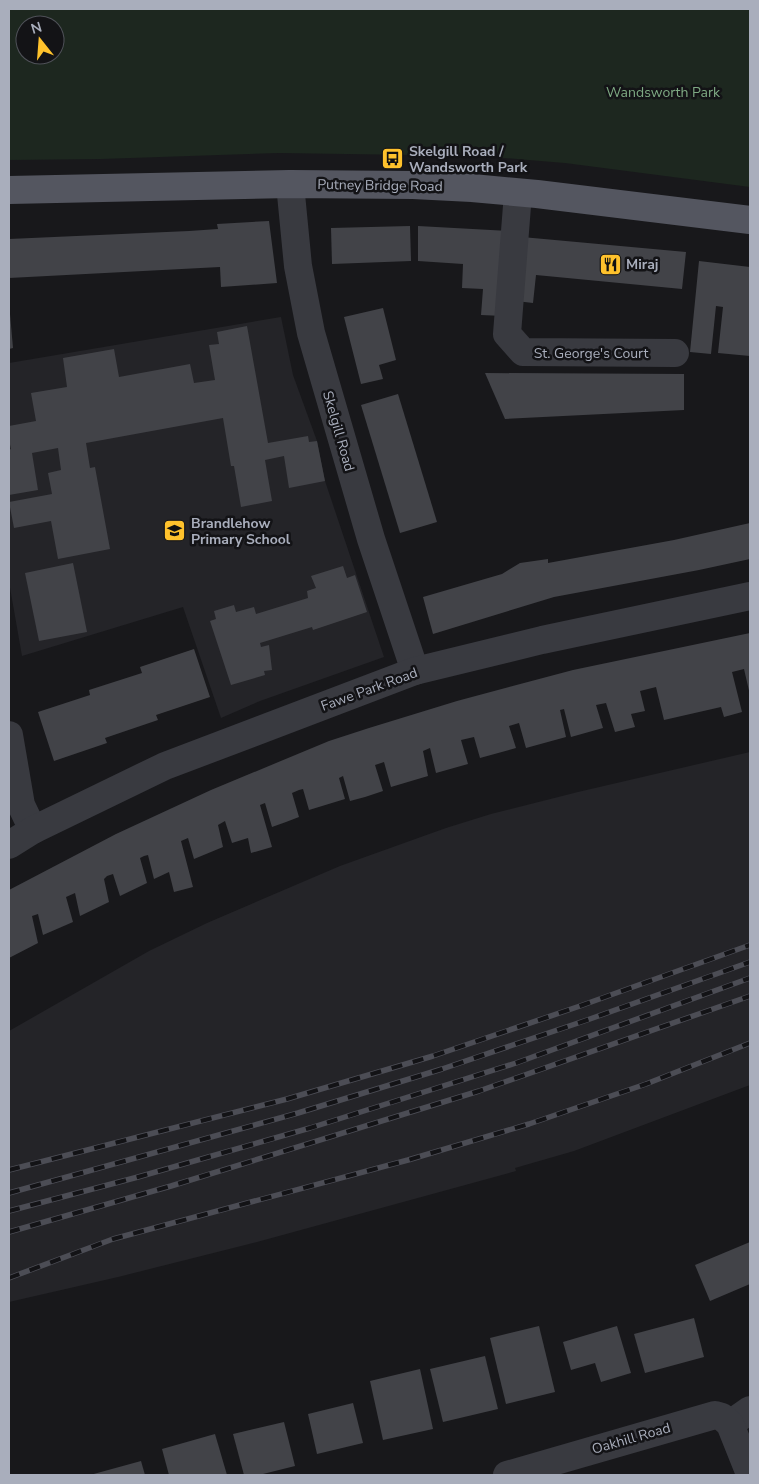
<svg xmlns="http://www.w3.org/2000/svg" width="759" height="1484" font-family="'Nunito Sans',sans-serif">
  <style>
    .built { fill: #242428 }
    .green { fill: #1d271f; fill-rule: evenodd }
    .building { fill: #424348 }
    .lines { fill: none; stroke-linecap: round; stroke-linejoin: round }
    .minor { stroke: #393a40; stroke-width: 28 }
    .primary { stroke: #545660; stroke-width: 28 }
    .rail-casing { stroke: #4c4d55; stroke-width: 5.5 }
    .rail { stroke: #131316; stroke-width: 4; stroke-dasharray: 11; stroke-linecap: butt }
    .labels { text-anchor: middle; stroke-width: 5; stroke-linejoin: round; paint-order: stroke }
    .park-label { font-size: 14px; fill: #7ea983; stroke: #131316 }
    .poi-label { font-size: 14px; font-weight: bold; fill: #a9aebc; stroke: #131316; text-anchor: start }
    .street-label { font-size: 14px; fill: #a9aebc; stroke: #131316 }
  </style>
  <rect width="100%" height="100%" fill="#18181b"/>
  <!-- built -->
  <g class="built">
    <path d="M281 317 293 375 317 441 325 481 384 657 260 701 221 718 183 607 22 656 9 582V363Z"/>
    <path d="M750 752V1085L574 1151 515 1168 516 1171 257 1242 118 1277 9 1302V1031L149 951 207 923 340 866 446 828 491 814 578 792Z"/>
  </g>
  <!-- green -->
  <path class="green" d="M9 9H750V187L565 163 481 156 279 153 101 159 9 160ZM25 25H55V55H25Z"/>
  <!-- building -->
  <g class="building">
    <path d="M269 221 277 283 221 287 220 267 9 278V239L189 231 218 229 217 224Z"/>
    <path d="M410 226 411 261 332 264 331 228Z"/>
    <path d="M418 226 509 231 503 316 481 315 483 289 462 288 463 264 418 261Z"/>
    <path d="M522 237 686 252 682 289 536 275 533 303 516 301Z"/>
    <path d="M699 261 750 267V356L718 353 723 307 716 306 711 354 690 352Z"/>
    <path d="M383 308 396 360 379 365 383 379 361 384 344 317Z"/>
    <path d="M9 314H10L13 348 9 349Z"/>
    <path d="M247 326 268 443 308 436 309 442 317 441 325 481 289 488 284 456 265 460 272 501 241 507 234 466H231L223 418 86 443 90 468 95 467 110 549 58 559 51 521 14 528 9 502 52 494 48 473 61 470 58 448 32 453 38 490 9 495V450L11 449 9 440V426L36 421 31 393 67 387 63 358 114 349 119 377 190 364 194 383 215 380 209 345 219 344 217 332Z"/>
    <path d="M485 373 684 374V410L505 419Z"/>
    <path d="M398 394 437 522 400 533 361 405Z"/>
    <path d="M750 523V559L699 570 554 597 433 634 423 597 502 574 520 563 548 559V563L674 540Z"/>
    <path d="M73 563 87 632 39 641 25 573Z"/>
    <path d="M343 566 347 578 355 575 367 612 313 630 312 627 260 643 261 647 269 645 272 670 264 671 265 675 231 685 210 621 216 619 214 611 234 605 236 612 254 607 256 614 308 598 307 591 316 588 311 576Z"/>
    <path d="M750 633V695L744 669 732 672 742 712 724 717 721 707 664 720 656 687 640 691 645 711 631 714 635 727 615 732 606 703 596 705 603 728 571 737 564 709 560 710 566 737 526 748 519 723 509 726 516 748 480 758 474 737 461 740 468 764 436 773 430 748 423 751 428 776 391 787 384 762 375 765 383 791 365 797 350 801 343 776 339 778 345 799 309 810 303 789 299 790 292 793 299 817 286 822 272 827 265 803 260 805 272 847 251 853 248 838 232 843 225 821 218 825 223 847 194 859 188 838 181 841 193 887 174 892 169 872 154 879 148 855 144 856 140 858 147 883 120 896 113 874 107 876 104 879 109 902 80 916 75 893 66 897 73 922 43 935 38 914 32 916 38 943 9 958V890L116 834 211 790 329 741 369 728 457 701 573 670Z"/>
    <path d="M194 649 210 697 156 715 158 720 105 738 107 743 54 761 38 712 90 695 89 690 142 673 140 667Z"/>
    <path d="M750 1242V1284L710 1301 695 1265Z"/>
    <path d="M694 1318 704 1357 645 1373 634 1334Z"/>
    <path d="M539 1326 555 1392 506 1404 490 1338Z"/>
    <path d="M617 1326 631 1373 601 1382 595 1363 571 1370 563 1342Z"/>
    <path d="M485 1356 498 1409 443 1422 430 1369Z"/>
    <path d="M420 1369 433 1429 383 1440 370 1381Z"/>
    <path d="M353 1403 363 1443 317 1454 308 1414Z"/>
    <path d="M284 1422 295 1466 259 1475H244L233 1434Z"/>
    <path d="M215 1434 227 1475H169L162 1449Z"/>
    <path d="M141 1461 145 1475H90Z"/>
  </g>
  <g class="lines">
    <!-- minor -->
    <g class="minor">
      <path d="M290 184 298 266 311 333 371 539 415 671"/>
      <path d="M518 193 507 334 523 352 675 353"/>
      <path d="M9 735 21 805 33 830"/>
      <path d="M9 845 33 830 165 766 415 671 542 640 750 596"/>
      <path d="M730 1424 750 1410"/>
      <path d="M507 1475 715 1415 722 1417 730 1424 750 1474"/>
    </g>
    <!-- primary -->
    <path class="primary" d="M9 190 290 184 413 185 472 188 537 194 750 220"/>
    <defs>
      <g id="rail">
        <path d="M9 1170 287 1099 433 1056 580 1006 750 945"/>
        <path d="M9 1193 298 1113 442 1069 587 1020 750 962"/>
        <path d="M9 1211 138 1177 310 1128 516 1063 750 978"/>
        <path d="M9 1232 171 1186 479 1091 750 996"/>
        <path d="M9 1278 113 1239 408 1160 529 1124 646 1084 750 1043"/>
      </g>
    </defs>
    <!-- rail casing -->
    <use href="#rail" class="rail-casing"/>
    <!-- rail -->
    <use href="#rail" class="rail"/>
  </g>
  <!-- icons -->
  <defs>
    <symbol id="bus-square" viewBox="-11 -11 22 22"><rect x="-9" y="-9" width="18" height="18" rx="4" fill="#ffc22c" stroke="#131316"/><path d="M-5-6H5V4H4V6H2V4H-2V6H-4V4H-5ZM-3.5-4V0h7V-4ZM-3.5 1.2v1.5H-2V1.2ZM2 1.2v1.5H3.5V1.2Z" fill="#111"/></symbol>
    <symbol id="restaurant-square" viewBox="-11 -11 22 22"><rect x="-9" y="-9" width="18" height="18" rx="4" fill="#ffc22c" stroke="#131316"/><path d="M-5-6h1v4h1v-4h1v4h1v-4h1v5L-1.5 .5V6h-2V.5L-5-1ZM5-6V6H3V1.5H1.5Q1.5-4 5-6Z" fill="#111"/></symbol>
    <symbol id="school-square" viewBox="-11 -11 22 22"><rect x="-9" y="-9" width="18" height="18" rx="4" fill="#ffc22c" stroke="#131316"/><path d="M0-5L7-2L0 1L-7-2ZM-4 1L0 2.5L4 1V4Q0 6-4 4Z" fill="#111"/></symbol>
  </defs>
  <g fill-rule="evenodd">
    <use href="#bus-square" x="380" y="146" width="25" height="25"/>
    <use href="#restaurant-square" x="598" y="252" width="25" height="25"/>
    <use href="#school-square" x="162" y="518" width="25" height="25"/>
  </g>
  <g class="labels">
    <!-- park labels -->
    <g class="park-label">
      <text x="663" y="97">Wandsworth Park</text>
    </g>
    <!-- poi labels -->
    <g class="poi-label">
      <text x="409" y="156">Skelgill Road /<tspan x="409" dy="16">Wandsworth Park</tspan></text>
      <text x="626" y="269">Miraj</text>
      <text x="191" y="528">Brandlehow<tspan x="191" dy="16">Primary School</tspan></text>
    </g>
    <!-- street labels -->
    <g class="street-label">
      <text transform="translate(380 185) rotate(1)" y="5">Putney Bridge Road</text>
      <text x="591" y="358">St. George's Court</text>
      <text transform="translate(339 431) rotate(74)" y="5">Skelgill Road</text>
      <text transform="translate(369 689) rotate(-20)" y="5">Fawe Park Road</text>
      <text transform="translate(631 1438) rotate(-16)" y="5">Oakhill Road</text>
    </g>
  </g>
  <!-- border -->
  <rect width="759" height="1484" fill="none" stroke="#a9aebc" stroke-width="20"/>
  <!-- north arrow -->
  <g transform="translate(40 40) rotate(343)"><circle r="24" fill="#131316" stroke="#4f5158"/>
  <path d="M0-4L9 19L0 12L-9 19Z" fill="#ffc22c"/>
  <text y="-8" font-size="14" font-weight="bold" text-anchor="middle" fill="#a9aebc">N</text>
  </g>
</svg>
